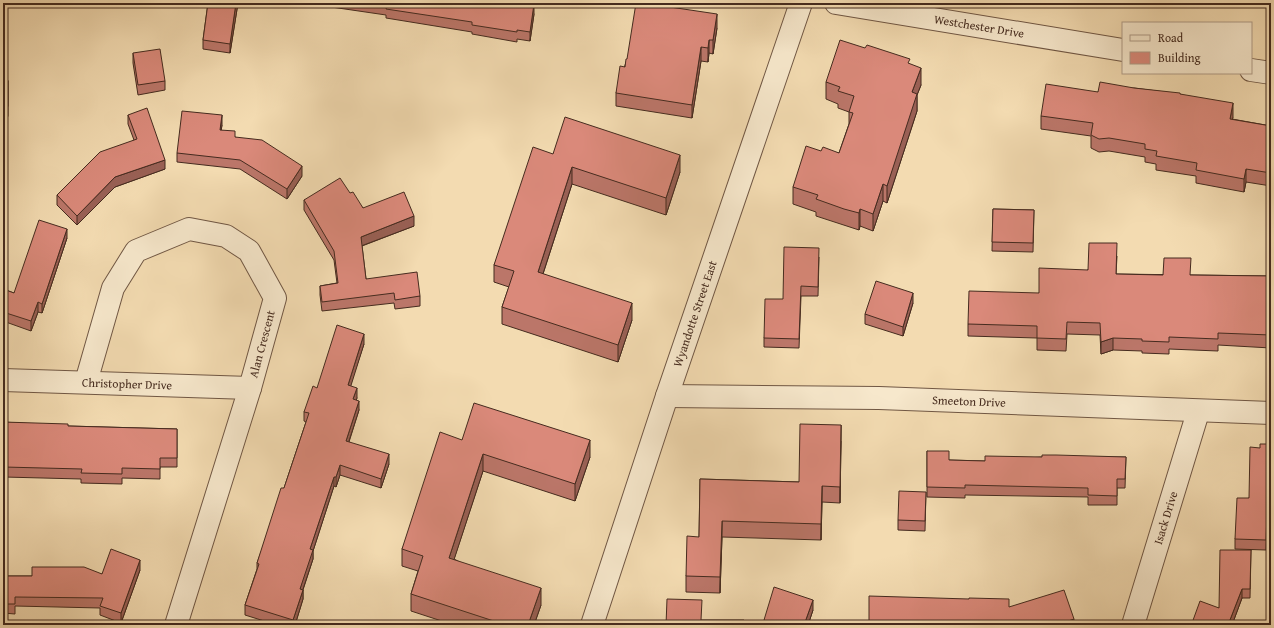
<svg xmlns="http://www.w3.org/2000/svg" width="1274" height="628" font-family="'Gentium Book Plus',serif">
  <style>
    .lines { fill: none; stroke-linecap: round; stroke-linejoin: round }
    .minor-casing { stroke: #705744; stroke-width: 24 }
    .tertiary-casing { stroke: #705744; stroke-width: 24 }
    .minor { stroke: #f7e8cc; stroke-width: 22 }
    .tertiary { stroke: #f7e8cc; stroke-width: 22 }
    .wall { fill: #bb7669; stroke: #452b1f }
    .shaded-wall { fill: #996055; stroke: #452b1f }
    .building { fill: #da897a; stroke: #452b1f }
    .labels { text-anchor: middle; stroke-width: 4; stroke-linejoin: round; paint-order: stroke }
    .street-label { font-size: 12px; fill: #452b1f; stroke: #f7e8cc }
  </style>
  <rect width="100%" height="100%" fill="#f3dbb1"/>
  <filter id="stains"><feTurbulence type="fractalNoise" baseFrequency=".005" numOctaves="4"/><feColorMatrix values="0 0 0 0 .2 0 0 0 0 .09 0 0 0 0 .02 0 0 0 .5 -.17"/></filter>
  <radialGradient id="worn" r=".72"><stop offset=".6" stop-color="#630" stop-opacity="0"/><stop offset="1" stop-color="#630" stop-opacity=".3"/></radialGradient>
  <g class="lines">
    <defs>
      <g id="minor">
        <path id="s1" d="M836 3 1123 50"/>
        <path d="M1251 70 1271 73"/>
        <path id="s2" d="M3 380 250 388"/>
        <path d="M86 382 113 288 136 251 189 229 226 236 249 251 275 298 250 388 176 625"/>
        <path id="s3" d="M667 396 879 398 1271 413"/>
        <path id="s4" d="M1133 625 1198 412"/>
      </g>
      <g id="tertiary">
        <path id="s5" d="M592 625 667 396 801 3"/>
      </g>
    </defs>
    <!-- minor casing -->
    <use href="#minor" class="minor-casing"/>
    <!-- tertiary casing -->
    <use href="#tertiary" class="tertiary-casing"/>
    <!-- minor -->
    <use href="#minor" class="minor"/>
    <!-- tertiary -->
    <use href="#tertiary" class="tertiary"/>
  </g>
  <!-- wall -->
  <g class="wall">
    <path d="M208 3H238L230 53 203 49V40Z"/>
    <path d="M304 3H527L534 14 530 41 517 39V42L472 34V32L386 18V15Z"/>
    <path d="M717 28 713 54 709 53 708 62 701 61 692 118 616 106V93L627 59Z"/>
    <path d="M133 53 165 81V90L138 95 133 63Z"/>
    <path d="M910 64 921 85 917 95V111L887 203 883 201 873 231 860 226 859 230 816 216V212L793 204V187L821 151 839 153 849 124V112L838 108V104L826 99V82Z"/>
    <rect x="3" y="81" width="5" height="35"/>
    <path d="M1134 88 1180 94 1233 117 1232 119 1271 126V186L1246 182 1244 192 1196 183V176L1156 170V164L1145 162V157L1109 151 1099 152 1091 148V136L1041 129V116L1098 92Z"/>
    <path d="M128 115 165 169 115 187 77 225 57 205V195L134 140 128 124Z"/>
    <path d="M222 125 221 130 235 137 302 176 287 199 240 169 177 162V153Z"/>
    <path d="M553 154 680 172 666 215 572 184 543 274 632 320 618 362 502 324V307L509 287 494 282V265Z"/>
    <path d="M350 193 363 208 414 226 362 246 366 279 420 296V306L395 309 394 303 322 311 320 295V286L337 283 334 260 304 210V200Z"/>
    <path d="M993 209 1034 210 1033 252 992 251Z"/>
    <path d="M67 238 42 313 38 312 31 331 3 321V289L14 293Z"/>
    <path d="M1117 256 1116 274 1271 276V348L1218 345V351L1169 349V354L1142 353V351L1113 350 1101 354 1100 335 1067 334 1066 351 1037 350V338L968 336V324L1039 293Z"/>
    <path d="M819 257 818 296H801L799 348 764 347V338L783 299Z"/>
    <path d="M913 303 903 336 865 324V314Z"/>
    <path d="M364 344 350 386 357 398 356 400 359 410 349 442 389 464 381 488 340 475 336 487 334 486 313 551V559L303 590V599L295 625H277L245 615V605L257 569V563L284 488 306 422 304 421V412L317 388Z"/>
    <path d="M3 422 68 426 177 429V467H160V479L122 478V484L81 483V479L4 477V481H3Z"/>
    <path d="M462 440 590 457 575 501 483 471 454 559 541 605 534 625H454L411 611V594L418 571 402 566V549Z"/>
    <path d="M841 441 840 503 822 502 821 540 722 537 720 593 686 592V576L699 537 700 479 799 482Z"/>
    <path d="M1271 444V498H1268L1266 550 1235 549V539L1249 498Z"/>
    <path d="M927 451 949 460 985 461 1042 457H1126L1125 488H1117V505H1088V497L965 495V498L927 497Z"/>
    <path d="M926 492 925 531 898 530V520Z"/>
    <path d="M1251 550 1250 598H1242L1232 625H1192V623L1219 608Z"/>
    <path d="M140 570 121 623 100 615V608L15 606V614L3 613V576H32L102 574Z"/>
    <path d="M813 610 808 625H764V620Z"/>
  </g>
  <!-- shaded-wall -->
  <g class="shaded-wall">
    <path d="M236 3H238L230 53V44Z"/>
    <path d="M534 4V14L530 41V32Z"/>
    <path d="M717 14V28L713 54V40Z"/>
    <path d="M709 40V53L708 62V48Z"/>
    <path d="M701 47V61L692 118V105Z"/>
    <path d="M921 68V85L917 95V111L887 203V186L912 92Z"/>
    <path d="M1233 103V117L1230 132V119Z"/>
    <path d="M222 115V125L220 139V130Z"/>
    <path d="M680 155V172L666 215V198Z"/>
    <path d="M165 160V169L115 187 77 225V216L115 177Z"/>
    <path d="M302 166V176L287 199V189Z"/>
    <path d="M572 167V184L538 289V272Z"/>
    <path d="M1246 169V182L1244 192V179Z"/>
    <path d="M883 184V201L873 231V214Z"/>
    <path d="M860 209V226L859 230V213Z"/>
    <path d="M414 216V226L361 246V237Z"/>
    <path d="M67 229V238L42 313V304Z"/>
    <path d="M913 293V303L903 336V327Z"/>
    <path d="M38 302V312L31 331V321Z"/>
    <path d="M632 303V320L618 362V345Z"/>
    <path d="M364 334V344L348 395V385Z"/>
    <path d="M1113 338V350L1101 354V342Z"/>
    <path d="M357 388V398L353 409V399Z"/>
    <path d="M359 401V410L346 450V441Z"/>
    <path d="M841 425V441L840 503V487Z"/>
    <path d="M590 440V457L575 501V484Z"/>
    <path d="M389 454V464L381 488V479Z"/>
    <path d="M483 454V471L449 575V558Z"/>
    <path d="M340 465V475L336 487V477Z"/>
    <path d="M334 477V486L313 551V559L300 598V589L310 549Z"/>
    <path d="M822 486V502L821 540V524Z"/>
    <path d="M722 521V537L720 593V577Z"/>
    <path d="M140 560V570L121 623V613Z"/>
    <path d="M541 588V605L534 625H528Z"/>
    <path d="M1242 589V598L1232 625H1228Z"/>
    <path d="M303 590V599L295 625H293V620Z"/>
    <path d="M813 600V610L808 625H804Z"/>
    <path d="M1074 619V625H1056Z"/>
  </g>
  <!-- building -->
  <g class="building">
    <path d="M208 3H236L230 44 203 40Z"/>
    <path d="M370 3H527L534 4 530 32 517 30V32L472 25V22L386 9 387 5Z"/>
    <path d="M636 3H643L717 14 713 40H709L708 48 701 47 692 105 616 93 620 66 625 67 626 59H627Z"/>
    <path d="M840 40 865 48 867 45 910 59 908 63 921 68 912 92 917 94 887 186 883 184 873 214 860 209 859 213 844 209 816 199 818 195 793 187 806 146 821 151 823 147 839 153 853 113 849 112 854 96 838 91 840 87 826 82Z"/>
    <path d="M160 49 165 81 138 85 133 53Z"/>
    <rect x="3" y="81" width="5" height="25"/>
    <path d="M1100 82 1134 88 1180 93V94L1233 103 1230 119 1271 126V173L1246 169 1244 179 1196 170 1197 163 1156 156 1157 151 1145 149V144L1109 138 1099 139 1091 135 1093 123 1041 116 1046 84 1098 92Z"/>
    <path d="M147 108 165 160 115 177 77 216 57 195 100 152 137 139 128 115Z"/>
    <path d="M182 111 222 115 220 130 235 131V137L262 140 302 166 287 189 240 160 177 153Z"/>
    <path d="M565 117 680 155 666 198 572 167 538 272 632 303 618 345 502 307 514 271 494 265 533 147 553 154Z"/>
    <path d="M340 178 350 193 353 192 363 208 404 192 414 216 361 237 366 279 417 272 420 296 395 300 394 293 322 302 320 286 338 283 334 251 304 200Z"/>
    <path d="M993 209 1034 210 1033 243 992 242Z"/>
    <path d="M39 220 67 229 42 304 38 302 31 321 3 312V289L14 293Z"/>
    <path d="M1089 243H1117L1116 274 1163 275 1164 258H1191L1190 275 1271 276V335L1218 333V339L1169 337V342L1142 341V339L1113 338 1101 342 1100 323 1067 322 1066 339 1037 338V326L968 324 969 291 1039 293V268L1088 270Z"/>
    <path d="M784 247 819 248 818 287 801 286 799 339 764 338 765 299H783Z"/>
    <path d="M876 281 913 293 903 327 865 314Z"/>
    <path d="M337 325 364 334 348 385 357 388 353 399 359 401 346 441 389 454 381 479 340 465 336 477H334L310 549 313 550 300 589 303 590 293 620 245 605 259 564 257 563 281 488H284L309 413 304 412 313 386 317 388Z"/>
    <path d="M474 403 590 440 575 484 483 454 449 558 541 588 528 625H506L411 594 423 556 402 549 440 432 462 440Z"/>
    <path d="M3 422 68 424V426L177 429V458H160V469L122 468V474L81 473 82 469 4 467V472H3Z"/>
    <path d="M800 424 841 425 840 487 822 486 821 524 722 521 720 577 686 576 687 536 699 537 700 479 799 482Z"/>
    <path d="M1260 444H1271V488H1268L1266 540 1235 539 1237 498H1249L1250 447 1260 448Z"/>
    <path d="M927 451H949V460L985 461V456L1042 457V455H1056L1126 457 1125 479H1117V496L1088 495V488L965 485V488L927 487Z"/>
    <path d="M899 491 926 492 925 521 898 520Z"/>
    <path d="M111 549 140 560 121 613 100 606 103 598 15 597V604H3V576H32V567H84L102 574Z"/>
    <path d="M1220 550H1251L1250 589H1242L1228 625H1195V624L1192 623 1200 601 1219 608Z"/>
    <path d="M774 587 813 600 804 625H778L764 620Z"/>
    <path d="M1064 590 1074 619 1056 625H869V596L969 599V598L1009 599V607Z"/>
    <path d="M667 599 702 600 701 620H744V625H666Z"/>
  </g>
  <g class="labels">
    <!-- street labels -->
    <g class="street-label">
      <text dy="4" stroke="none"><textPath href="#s1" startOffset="145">Westchester Drive</textPath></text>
      <text dy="4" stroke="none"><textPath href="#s5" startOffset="328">Wyandotte Street East</textPath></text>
      <text transform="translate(262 344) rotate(-75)" y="4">Alan Crescent</text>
      <text dy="4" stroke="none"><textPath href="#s2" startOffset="124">Christopher Drive</textPath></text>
      <text dy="4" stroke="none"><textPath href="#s3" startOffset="302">Smeeton Drive</textPath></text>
      <text dy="4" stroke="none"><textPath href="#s4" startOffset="112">Isack Drive</textPath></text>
    </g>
  </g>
  <!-- margin -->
  <rect width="1274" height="628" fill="none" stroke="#f3dbb1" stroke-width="16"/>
  <rect x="4" y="4" width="1266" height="620" fill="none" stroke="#452b1f" stroke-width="2"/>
  <rect x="8" y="8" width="1258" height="612" fill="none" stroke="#452b1f"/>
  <!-- legend -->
  <rect x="1122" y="22" width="130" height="52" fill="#f7e8cc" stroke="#b09c87"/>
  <rect x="1130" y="35" width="20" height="6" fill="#f7e8cc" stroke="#b09c87"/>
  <text x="1158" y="42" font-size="12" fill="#452b1f">Road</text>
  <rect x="1130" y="52" width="20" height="12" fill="#da897a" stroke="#b09c87"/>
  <text x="1158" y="62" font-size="12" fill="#452b1f">Building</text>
  <rect width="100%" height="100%" filter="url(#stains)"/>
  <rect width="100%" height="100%" fill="url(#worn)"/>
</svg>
